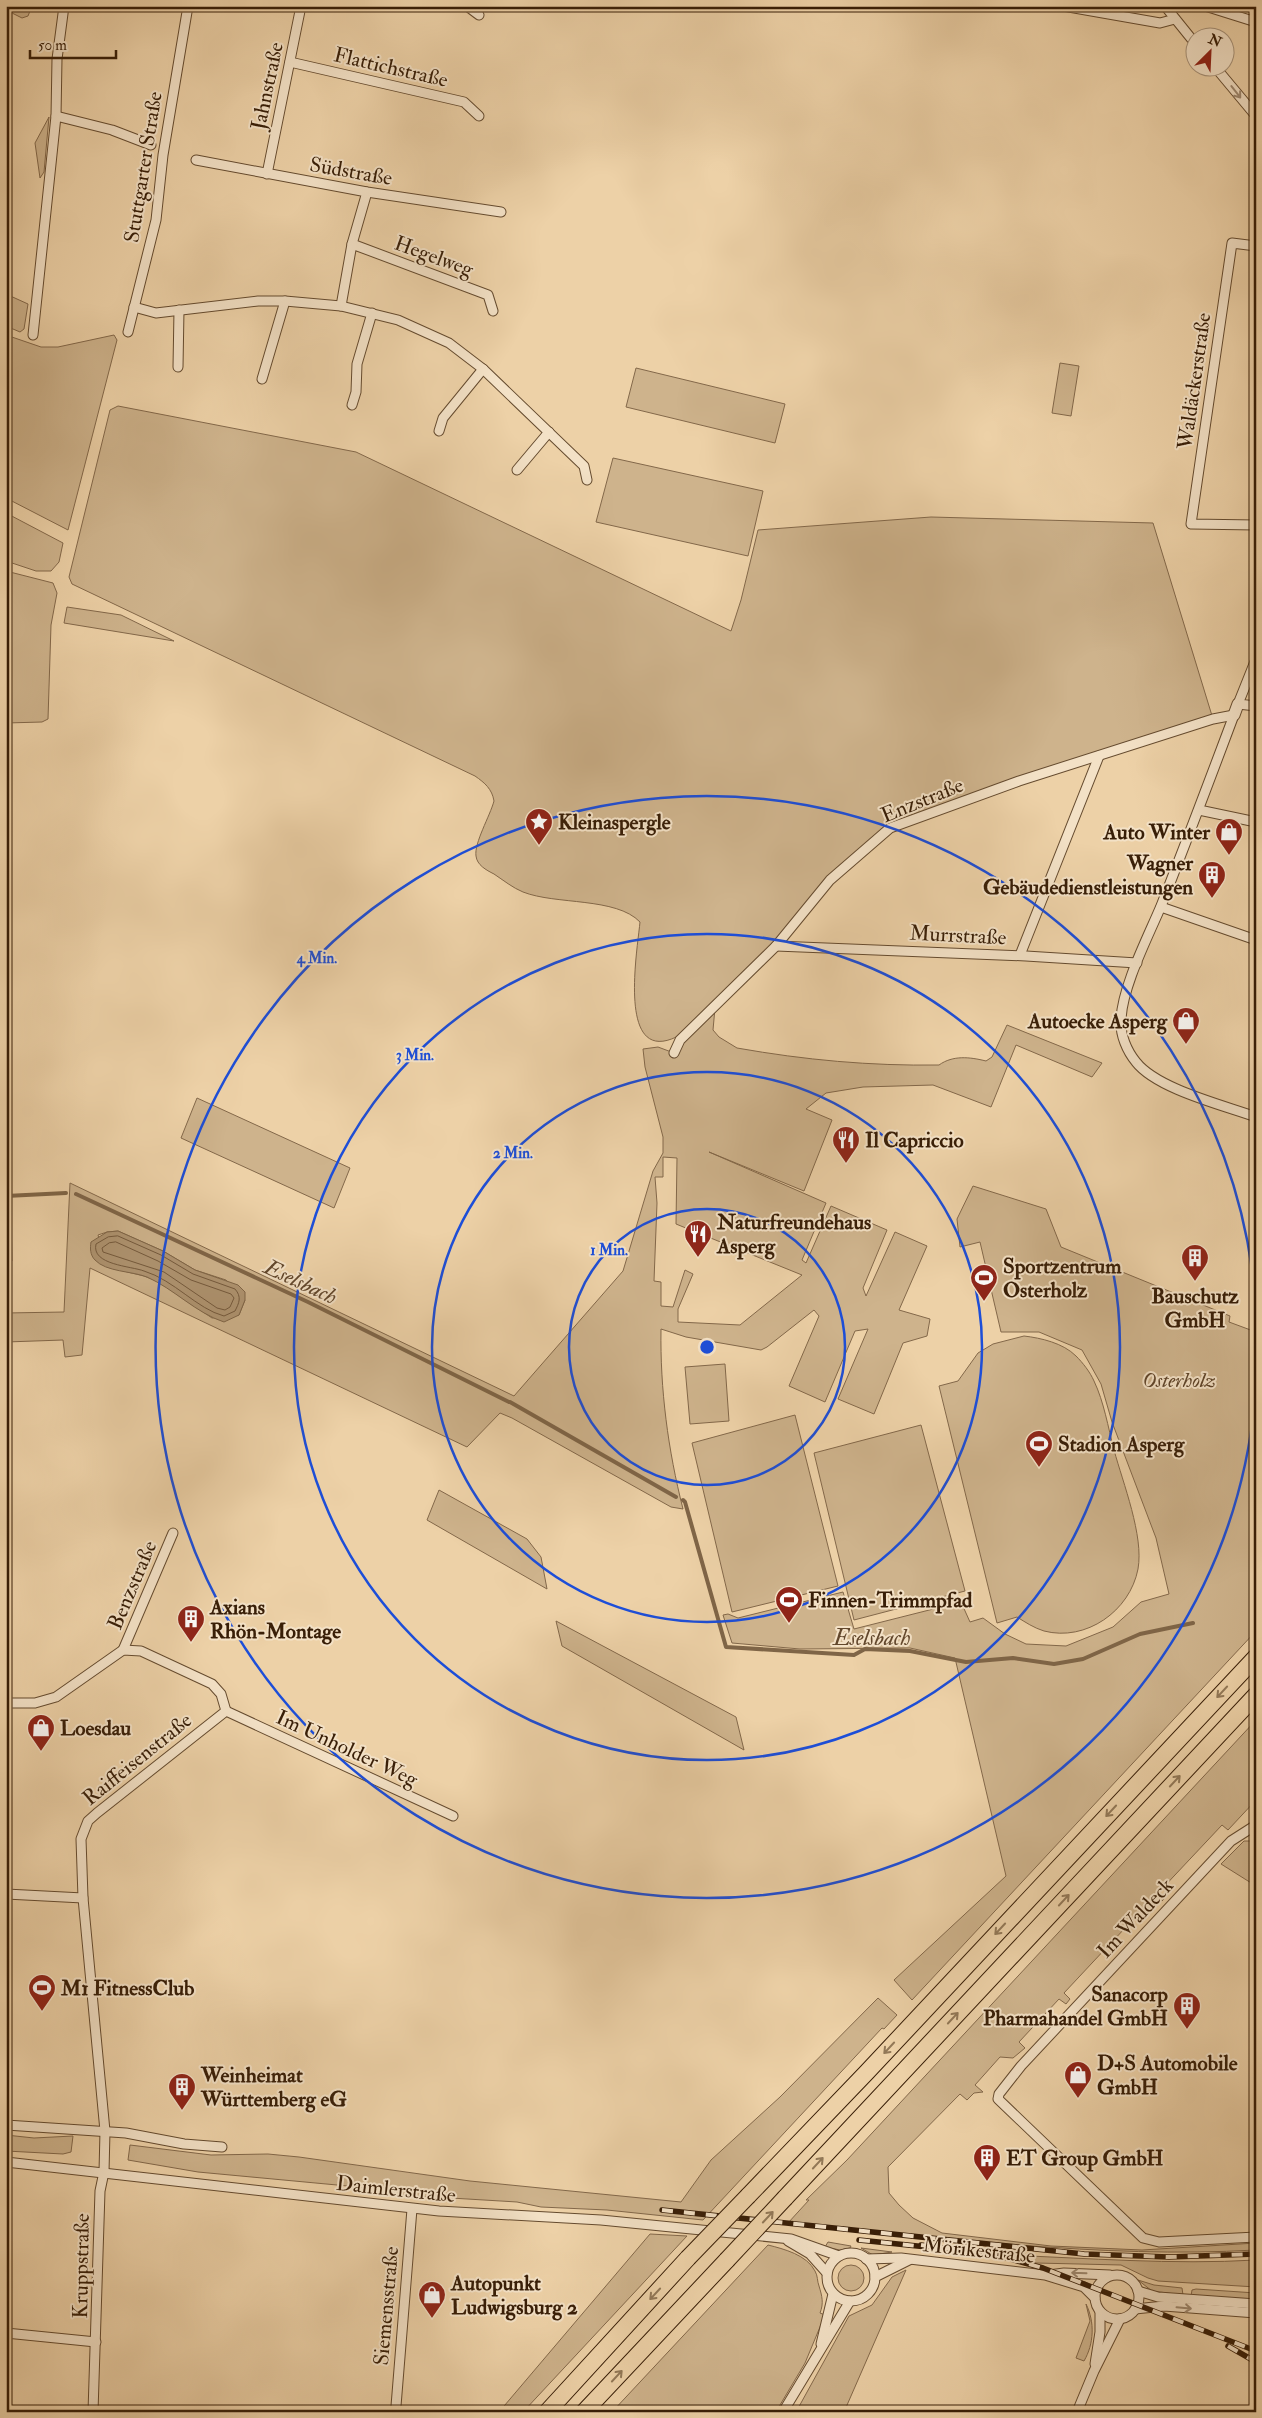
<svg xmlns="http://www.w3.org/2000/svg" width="1262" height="2418" font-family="'IM FELL Double Pica',serif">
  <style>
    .green { fill: #ceb38c; stroke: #83684a; fill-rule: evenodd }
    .water { fill: #af9471; stroke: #7f6547 }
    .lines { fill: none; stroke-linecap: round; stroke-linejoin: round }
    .shore { stroke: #74593c; stroke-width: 1 }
    .stream { stroke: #7f6547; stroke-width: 4 }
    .minor-casing { stroke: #654b2f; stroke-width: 11 }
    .tertiary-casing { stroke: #654b2f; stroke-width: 13 }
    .motorway-casing { stroke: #381e07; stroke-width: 18 }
    .minor { stroke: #f3e1c6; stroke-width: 9 }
    .tertiary { stroke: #f3e1c6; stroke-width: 11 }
    .motorway { stroke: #edd1a7; stroke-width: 16 }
    .rail-casing { stroke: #381e07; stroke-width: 5.5 }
    .rail { stroke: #f3e1c6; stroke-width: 4; stroke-dasharray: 11; stroke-linecap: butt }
    .motorway-bridge-casing { stroke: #381e07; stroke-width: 18; stroke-linecap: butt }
    .motorway-bridge { stroke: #edd1a7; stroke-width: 16 }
    .oneway { stroke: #9f8970 }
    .oneway2 { stroke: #927857 }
    .ring { fill: none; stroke: #1d4ed8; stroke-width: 2.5 }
    .labels { text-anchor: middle; stroke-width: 4; stroke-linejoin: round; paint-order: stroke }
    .street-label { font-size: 21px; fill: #381e07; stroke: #f3e1c6 }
    .poi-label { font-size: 21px; font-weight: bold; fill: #381e07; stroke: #f3e1c6; text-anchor: start }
    .park-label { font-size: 21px; font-style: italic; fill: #5e4328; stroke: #f3e1c6 }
    .water-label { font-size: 22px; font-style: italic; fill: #62472c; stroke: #f3e1c6 }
    .centre { fill: #1d4ed8; stroke: #f3e1c6; stroke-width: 2.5 }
    .ring-label { font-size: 15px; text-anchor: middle; font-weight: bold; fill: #1d4ed8; stroke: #f3e1c6; stroke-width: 4; stroke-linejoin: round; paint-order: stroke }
  </style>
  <rect width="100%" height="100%" fill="#edd1a7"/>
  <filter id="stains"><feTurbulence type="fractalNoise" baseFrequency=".004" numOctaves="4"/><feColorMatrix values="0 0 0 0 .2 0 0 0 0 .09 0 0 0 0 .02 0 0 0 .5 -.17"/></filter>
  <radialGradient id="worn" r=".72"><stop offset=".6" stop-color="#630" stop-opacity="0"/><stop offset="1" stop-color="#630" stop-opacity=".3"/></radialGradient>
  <!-- green -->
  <g class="green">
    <path d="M6 6H32L28 16 22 18 6 10Z"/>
    <path d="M49 117 44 172 40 178 35 143Z"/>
    <path d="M6 294 28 304 24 329 20 332 6 326Z"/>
    <path d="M6 335 41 347H58L114 335 117 340 68 530 6 498Z"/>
    <path d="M1060 363 1079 366 1071 416 1052 413Z"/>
    <path d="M636 368 785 404 775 443 626 407Z"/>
    <path d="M118 406 356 452 731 631 741 600 758 530 931 517 1153 523 1213 719 890 828 830 880 776 946 682 1034C616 1072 637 953 640 922 616 897 556 905 523 892 513 888 503 880 494 874 486 870 477 865 476 856 474 843 490 816 494 801 492 789 485 783 475 776L72 584 69 577 110 410Z"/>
    <path d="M613 458 763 491 748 556 596 522Z"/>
    <path d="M6 513 63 543 59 562 51 571H36L6 561Z"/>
    <path d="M6 571 53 583 57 593 51 625 48 719 42 722 6 723Z"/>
    <path d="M67 607 121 615 174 641 64 623Z"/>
    <path d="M715 1008 713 1030 719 1037 737 1048C805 1060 870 1066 939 1065 953 1055 970 1057 986 1061L992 1057 1007 1025 1102 1063 1092 1077 1016 1045 991 1107 933 1085 863 1087 826 1093 806 1109 832 1120 804 1191 709 1152 826 1203 802 1260 806 1263 831 1206 887 1230 863 1288 866 1296 895 1232 927 1246 899 1310 930 1319 927 1336 903 1343 874 1414 838 1399 868 1329 855 1331 825 1402 789 1386 819 1316 814 1310 767 1347 761 1350 686 1337 661 1329C660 1389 668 1450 683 1509L671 1507 512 1418 500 1413 467 1447 90 1268 82 1355 65 1357 63 1340 6 1342V1313L64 1312 70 1183 514 1396 623 1271 653 1171 663 1153V1137L645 1067 643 1049 658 1047 674 1053ZM663 1157 677 1158 676 1224 802 1275 740 1325 678 1322V1309L693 1274 685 1270 673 1307 661 1306V1282L654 1281 657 1203 655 1177H663ZM118 1231 163 1251 195 1270 226 1280 245 1300 239 1315 212 1318 159 1282 144 1276 107 1267 98 1235 107 1232Z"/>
    <path d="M197 1098 350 1168 334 1208 181 1138Z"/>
    <path d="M973 1186 1046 1209 1061 1247 1230 1316 1229 1322 1256 1332V1631L912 2000 894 1980 1006 1876 955 1658 910 1648 800 1649 732 1643 723 1615 728 1614 738 1618 843 1592 854 1629 961 1602 970 1622 983 1618 1005 1634 1026 1644 1066 1646 1113 1627 1141 1602 1169 1594 1156 1538 1112 1422 1101 1384 1082 1350 1039 1332H1001L980 1242 960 1247 957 1219Z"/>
    <path d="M6 1217H11L12 1261H6Z"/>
    <path d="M1024 1336C1041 1338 1063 1343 1076 1356 1083 1363 1090 1372 1094 1381 1104 1402 1108 1427 1114 1450 1123 1483 1144 1536 1138 1569 1130 1611 1086 1642 1044 1631 1034 1628 1025 1622 1017 1617L997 1623 939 1386 958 1381 978 1353 993 1344Z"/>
    <path d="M725 1364 729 1421 690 1424 685 1367Z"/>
    <path d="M795 1415 838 1586 732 1612 692 1443Z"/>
    <path d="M921 1425 965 1591 854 1620 814 1453Z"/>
    <path d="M439 1490 527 1539 541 1557 547 1589 427 1520Z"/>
    <path d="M556 1621 736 1717 744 1750 562 1646Z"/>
    <path d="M1256 1720V1800L1228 1830 1222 1825 1159 1892 1165 1898 1162 1901 1155 1896 1111 1943 1117 1949 1113 1952 1107 1947 1064 1993 1070 1999 1066 2004 1059 1999 1019 2042 1025 2048 1013 2058 1000 2057 975 2085 983 2092 974 2093 967 2100 960 2094 888 2167 889 2193 899 2205 913 2218 942 2233 1051 2246 1142 2250 1256 2243V2250C1099 2259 942 2237 788 2223L809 2200H806L847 2160Z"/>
    <path d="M1244 1841H1256V1886L1221 1864Z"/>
    <path d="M878 1998 897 2015 884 2029 882 2028 703 2220 607 2210 541 2207 517 2202 384 2194 369 2188 198 2172 128 2160 130 2145 211 2155 268 2154 299 2157 470 2181 681 2202 711 2160 780 2097Z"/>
    <path d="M6 2135 34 2138 73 2136 71 2152 63 2154 6 2151Z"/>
    <path d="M650 2234 687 2236 523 2412H499Z"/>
    <path d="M828 2242 851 2246 850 2248 840 2250 825 2247Z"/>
    <path d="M768 2245C784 2249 807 2255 815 2271 818 2276 817 2281 819 2286 822 2296 824 2303 820 2313L825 2315 805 2363 777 2410 773 2412H612Z"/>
    <path d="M861 2248 892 2252 873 2255Z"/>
    <path d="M1004 2255C1088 2258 1172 2265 1256 2260V2287L1158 2281 1148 2278 1121 2265 1036 2263Z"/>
    <circle cx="851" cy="2278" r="13"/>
    <path d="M906 2270 844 2412H796L849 2316 872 2305 892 2277Z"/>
    <path d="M1138 2280 1154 2285 1182 2288 1183 2295 1152 2291Z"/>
    <path d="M1196 2289 1256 2293V2300L1191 2296 1192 2290Z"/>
    <path d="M1086 2304C1095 2322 1094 2344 1084 2361L1076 2358 1090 2321Z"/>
  </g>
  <!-- water -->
  <path class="water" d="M118 1231 163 1251 195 1270 238 1285 245 1292V1300L239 1315 224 1322C196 1313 174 1289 147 1277 132 1271 106 1272 95 1260 90 1255 90 1248 91 1242L107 1232Z"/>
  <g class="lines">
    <!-- shore -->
    <g class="shore">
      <path d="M118 1236 161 1255 193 1274 235 1289C242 1297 239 1303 235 1311L224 1316C197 1309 174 1280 144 1271 131 1266 91 1265 96 1244L108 1237Z"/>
      <path d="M116 1242 158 1261 191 1280 231 1294 234 1298 230 1307 225 1310 217 1308 164 1272 103 1252 102 1248 109 1243Z"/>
    </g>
    <!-- stream -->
    <g class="stream">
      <path d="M76 1194 308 1302 509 1402"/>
      <path d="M6 1196 66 1193"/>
      <path d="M510 1402 676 1497"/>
      <path d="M683 1500 685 1502 726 1647 854 1655 865 1649 910 1651 966 1662 1013 1658 1054 1664 1083 1659 1140 1634 1193 1623"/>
    </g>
    <defs>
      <g id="minor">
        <path d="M467 6 479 15"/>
        <path d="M1063 6 1160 23 1175 19"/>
        <path d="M1165 6 1194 42"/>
        <path d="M1205 6 1256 22"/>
        <path d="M290 62 464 102 479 116"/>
        <path d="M1216 68 1256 116"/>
        <path d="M56 116 112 130 151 145"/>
        <path d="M196 160 367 192 501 212"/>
        <path d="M267 174 301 6"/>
        <path d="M352 244 367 192"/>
        <path d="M1256 246 1232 243 1191 524 1256 525"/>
        <path d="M341 306 352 244 488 295 493 311"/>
        <path d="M134 307 156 313 258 301H285L341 306 398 320 449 343 483 369 584 466 587 480"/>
        <path d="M128 332 156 220 163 155 188 6"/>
        <path d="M33 335 51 164 56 116 57 59 64 6"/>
        <path d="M178 367 179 310"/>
        <path d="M262 379 285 301"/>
        <path d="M352 405 356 392 357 364 372 313"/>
        <path d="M439 431 443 418 483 369"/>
        <path d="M517 470 549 432"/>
        <path d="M1256 659 1238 704 1256 706"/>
        <path d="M1234 715C1210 779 1186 843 1161 906 1148 937 1122 987 1121 1020 1120 1035 1127 1051 1136 1062 1157 1089 1223 1105 1256 1117"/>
        <path d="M1199 810 1256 822"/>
        <path d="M1161 907 1256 940"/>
        <path d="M776 946 1026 956 1137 963"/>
        <path d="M1020 955 1099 756"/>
        <path d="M674 1053 680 1040 776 946 830 880 890 828 1019 781 1213 719 1234 715"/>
        <path d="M123 1650 173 1533"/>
        <path d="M6 1703H35L56 1697 123 1650 141 1651 212 1684 221 1694 226 1711 97 1813 88 1821 81 1839 83 1898 105 2131 104 2172 100 2191 93 2412"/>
        <path d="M226 1711 453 1816"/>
        <path d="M1256 1825 1231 1841 1021 2066 999 2094 998 2099 1143 2238 1159 2242 1256 2237"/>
        <path d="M6 1894 83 1898"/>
        <path d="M6 2125 126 2133 184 2144 222 2147"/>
        <path d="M6 2162 439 2211 601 2220 791 2239 839 2256"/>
        <path d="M788 2241 810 2254 827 2273"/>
        <circle cx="851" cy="2277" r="24"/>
        <path d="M866 2259 901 2258 1045 2275 1084 2287 1095 2298"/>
        <path d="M1049 2275 1064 2273 1110 2275"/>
        <circle cx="1117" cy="2297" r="22"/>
        <path d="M875 2277 909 2260"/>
        <path d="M1138 2291 1158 2297 1256 2304"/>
        <path d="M1135 2309 1164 2306 1256 2313"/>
        <path d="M6 2333 96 2342"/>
        <path d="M821 2344 833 2294"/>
        <path d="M1095 2364 1100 2332V2312"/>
        <path d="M396 2406 412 2209"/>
        <path d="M783 2412 850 2301"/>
        <path d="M1077 2412 1094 2371 1120 2319"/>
      </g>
      <path id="tertiary" d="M1234 715 1238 704"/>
      <g id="motorway">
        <path d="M748 2196 867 2072 1256 1657"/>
        <path d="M785 2198 1256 1695"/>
        <path d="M547 2412 688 2258"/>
        <path d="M584 2412 727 2260"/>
      </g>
    </defs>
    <!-- minor casing -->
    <use href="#minor" class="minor-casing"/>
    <!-- tertiary casing -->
    <use href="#tertiary" class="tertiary-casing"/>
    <!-- motorway casing -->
    <use href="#motorway" class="motorway-casing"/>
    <!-- minor -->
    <use href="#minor" class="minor"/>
    <!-- tertiary -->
    <use href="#tertiary" class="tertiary"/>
    <!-- motorway -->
    <use href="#motorway" class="motorway"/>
    <defs>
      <g id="rail">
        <path d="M662 2210 1084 2254 1169 2257 1256 2254"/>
        <path d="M859 2240 927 2247"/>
        <path d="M921 2245 996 2255 1043 2268 1256 2351"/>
        <path d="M1228 2346 1256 2362"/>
      </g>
    </defs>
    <!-- rail casing -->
    <use href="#rail" class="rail-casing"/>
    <!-- rail -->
    <use href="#rail" class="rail"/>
    <defs>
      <g id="motorway-bridge">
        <path d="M688 2258 748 2196"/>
        <path d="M727 2260 785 2198"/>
      </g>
    </defs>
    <!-- motorway-bridge casing -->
    <use href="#motorway-bridge" class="motorway-bridge-casing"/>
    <!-- motorway-bridge -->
    <use href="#motorway-bridge" class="motorway-bridge"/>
  </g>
  <!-- one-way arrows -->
  <defs><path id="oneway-shaft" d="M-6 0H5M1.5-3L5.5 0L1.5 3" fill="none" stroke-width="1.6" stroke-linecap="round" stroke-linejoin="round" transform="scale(1.25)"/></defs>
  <g class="oneway">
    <use href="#oneway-shaft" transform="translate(1236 92) rotate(52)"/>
    <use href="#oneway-shaft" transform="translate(1079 2273) rotate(-178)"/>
    <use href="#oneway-shaft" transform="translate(1184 2308) rotate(5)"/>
  </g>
  <g class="oneway2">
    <use href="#oneway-shaft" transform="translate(1222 1692) rotate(133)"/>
    <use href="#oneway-shaft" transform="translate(1175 1781) rotate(-47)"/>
    <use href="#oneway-shaft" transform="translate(1111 1811) rotate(133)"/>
    <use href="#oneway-shaft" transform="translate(1064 1900) rotate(-47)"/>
    <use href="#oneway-shaft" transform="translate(1000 1929) rotate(133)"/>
    <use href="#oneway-shaft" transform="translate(953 2018) rotate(-47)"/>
    <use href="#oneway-shaft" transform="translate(889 2048) rotate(133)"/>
    <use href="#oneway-shaft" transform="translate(818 2163) rotate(-47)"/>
    <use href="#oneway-shaft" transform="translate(768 2217) rotate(-47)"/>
    <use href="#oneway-shaft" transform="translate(655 2294) rotate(133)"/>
    <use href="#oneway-shaft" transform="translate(617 2376) rotate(-47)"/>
  </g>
  <!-- distance rings -->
  <g class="ring">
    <circle cx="707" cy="1347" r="138"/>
    <circle cx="707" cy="1347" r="275"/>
    <circle cx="707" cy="1347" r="413"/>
    <path d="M1255 1400A551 551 0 1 1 1255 1294"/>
  </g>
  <!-- icons -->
  <defs>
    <symbol id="sight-pin" viewBox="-11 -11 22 30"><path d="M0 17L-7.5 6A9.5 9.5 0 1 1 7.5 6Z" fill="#8f2418" stroke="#f3e1c6"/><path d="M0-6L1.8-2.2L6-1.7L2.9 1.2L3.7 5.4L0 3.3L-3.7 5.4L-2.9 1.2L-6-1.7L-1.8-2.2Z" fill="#fff"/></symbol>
    <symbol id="shop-pin" viewBox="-11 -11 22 30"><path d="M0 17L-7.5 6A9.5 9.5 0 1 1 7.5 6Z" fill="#8f2418" stroke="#f3e1c6"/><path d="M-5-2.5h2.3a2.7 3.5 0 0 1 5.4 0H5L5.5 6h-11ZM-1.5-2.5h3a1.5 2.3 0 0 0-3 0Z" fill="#fff"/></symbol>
    <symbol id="building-pin" viewBox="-11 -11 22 30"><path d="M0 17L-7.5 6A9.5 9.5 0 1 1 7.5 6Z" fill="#8f2418" stroke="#f3e1c6"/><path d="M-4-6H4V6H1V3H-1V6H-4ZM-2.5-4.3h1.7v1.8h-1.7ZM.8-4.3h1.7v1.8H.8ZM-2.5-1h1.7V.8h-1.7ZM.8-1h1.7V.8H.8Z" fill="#fff"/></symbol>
    <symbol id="restaurant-pin" viewBox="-11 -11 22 30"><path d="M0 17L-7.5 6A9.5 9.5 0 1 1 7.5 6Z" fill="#8f2418" stroke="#f3e1c6"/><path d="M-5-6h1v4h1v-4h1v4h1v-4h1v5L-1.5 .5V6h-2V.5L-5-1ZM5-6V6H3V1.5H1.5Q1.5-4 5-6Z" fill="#fff"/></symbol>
    <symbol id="stadium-pin" viewBox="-11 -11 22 30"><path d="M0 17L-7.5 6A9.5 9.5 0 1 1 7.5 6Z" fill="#8f2418" stroke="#f3e1c6"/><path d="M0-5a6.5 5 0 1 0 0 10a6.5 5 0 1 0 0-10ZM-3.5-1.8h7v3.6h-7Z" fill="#fff"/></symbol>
  </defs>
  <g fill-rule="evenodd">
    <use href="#sight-pin" x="523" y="806" width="32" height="43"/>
    <use href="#shop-pin" x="1213" y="816" width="32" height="43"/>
    <use href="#building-pin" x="1196" y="859" width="32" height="43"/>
    <use href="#shop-pin" x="1170" y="1005" width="32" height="43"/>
    <use href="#restaurant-pin" x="830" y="1124" width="32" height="43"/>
    <use href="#restaurant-pin" x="682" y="1218" width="32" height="43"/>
    <use href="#building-pin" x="1179" y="1242" width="32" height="43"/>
    <use href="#stadium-pin" x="968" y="1262" width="32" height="43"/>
    <use href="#stadium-pin" x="1023" y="1428" width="32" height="43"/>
    <use href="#stadium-pin" x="773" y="1584" width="32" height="43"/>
    <use href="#building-pin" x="175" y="1603" width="32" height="43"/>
    <use href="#shop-pin" x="25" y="1712" width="32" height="43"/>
    <use href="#stadium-pin" x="26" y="1972" width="32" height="43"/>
    <use href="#building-pin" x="1171" y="1990" width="32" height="43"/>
    <use href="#shop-pin" x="1062" y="2059" width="32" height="43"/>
    <use href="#building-pin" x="166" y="2071" width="32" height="43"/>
    <use href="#building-pin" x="971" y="2142" width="32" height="43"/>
    <use href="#shop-pin" x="416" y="2279" width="32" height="43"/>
  </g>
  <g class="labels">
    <!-- street labels -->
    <g class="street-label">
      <text transform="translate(391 67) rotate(13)" y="7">Flattichstraße</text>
      <text transform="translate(267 86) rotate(-78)" y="7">Jahnstraße</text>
      <text transform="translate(143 167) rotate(-81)" y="7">Stuttgarter Straße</text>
      <text transform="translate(351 171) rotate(10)" y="7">Südstraße</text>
      <text transform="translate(434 256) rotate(20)" y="7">Hegelweg</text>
      <text transform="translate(1194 381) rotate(-82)" y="7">Waldäckerstraße</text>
      <text transform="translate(922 800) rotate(-22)" y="7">Enzstraße</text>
      <text transform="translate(958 935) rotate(3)" y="7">Murrstraße</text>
      <text transform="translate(132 1585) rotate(-67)" y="7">Benzstraße</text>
      <text transform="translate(347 1748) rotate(25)" y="7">Im Unholder Weg</text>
      <text transform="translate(137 1759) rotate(-39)" y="7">Raiffeisenstraße</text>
      <text transform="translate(1135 1918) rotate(-47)" y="7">Im Waldeck</text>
      <text transform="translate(396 2189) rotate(6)" y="7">Daimlerstraße</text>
      <text transform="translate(979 2250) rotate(6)" y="7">Mörikestraße</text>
      <text transform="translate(81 2266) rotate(-89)" y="7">Kruppstraße</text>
      <text transform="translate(386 2306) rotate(-85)" y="7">Siemensstraße</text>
    </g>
    <!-- poi labels -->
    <g class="poi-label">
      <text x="558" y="829">Kleinaspergle</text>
      <text x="1210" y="839" text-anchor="end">Auto Winter</text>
      <text x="1193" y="870" text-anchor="end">Wagner<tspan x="1193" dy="24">Gebäudedienstleistungen</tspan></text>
      <text x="1167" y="1028" text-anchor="end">Autoecke Asperg</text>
      <text x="865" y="1147">Il Capriccio</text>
      <text x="717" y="1229">Naturfreundehaus<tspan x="717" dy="24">Asperg</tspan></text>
      <text x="1003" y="1273">Sportzentrum<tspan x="1003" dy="24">Osterholz</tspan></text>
      <text x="1195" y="1303" text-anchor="middle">Bauschutz<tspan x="1195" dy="24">GmbH</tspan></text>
      <text x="1058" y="1451">Stadion Asperg</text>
      <text x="808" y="1607">Finnen-Trimmpfad</text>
      <text x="210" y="1614">Axians<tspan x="210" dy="24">Rhön-Montage</tspan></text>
      <text x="60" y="1735">Loesdau</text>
      <text x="61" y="1995">M1 FitnessClub</text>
      <text x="1168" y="2001" text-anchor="end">Sanacorp<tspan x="1168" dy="24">Pharmahandel GmbH</tspan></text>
      <text x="1097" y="2070">D+S Automobile<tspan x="1097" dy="24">GmbH</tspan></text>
      <text x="201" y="2082">Weinheimat<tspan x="201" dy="24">Württemberg eG</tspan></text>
      <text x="1006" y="2165">ET Group GmbH</text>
      <text x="451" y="2290">Autopunkt<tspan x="451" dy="24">Ludwigsburg 2</tspan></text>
    </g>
    <!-- park labels -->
    <g class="park-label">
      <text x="1179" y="1387">Osterholz</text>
    </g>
    <!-- water labels -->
    <g class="water-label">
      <text transform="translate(301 1281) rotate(25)" y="8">Eselsbach</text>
      <text x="872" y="1645">Eselsbach</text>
    </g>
  </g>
  <circle cx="707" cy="1347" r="8" class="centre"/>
  <g class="ring-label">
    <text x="317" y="963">4 Min.</text>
    <text x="415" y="1060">3 Min.</text>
    <text x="513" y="1158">2 Min.</text>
    <text x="609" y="1255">1 Min.</text>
  </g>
  <!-- margin -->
  <rect width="1262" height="2418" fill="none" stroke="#edd1a7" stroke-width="25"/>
  <rect x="8" y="8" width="1247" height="2403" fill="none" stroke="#381e07" stroke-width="2.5"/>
  <rect x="12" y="12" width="1237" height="2393" fill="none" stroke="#381e07"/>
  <!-- north arrow -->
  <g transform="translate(1210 52) rotate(24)"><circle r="24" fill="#f3e1c6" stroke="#a8937a"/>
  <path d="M0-4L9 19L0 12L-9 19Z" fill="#8f2418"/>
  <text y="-8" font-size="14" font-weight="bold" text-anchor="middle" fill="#381e07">N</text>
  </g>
  <!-- scale -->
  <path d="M30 50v8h86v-8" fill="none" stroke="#381e07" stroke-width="2.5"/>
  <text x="38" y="50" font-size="15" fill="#381e07" stroke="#f3e1c6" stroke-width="4" paint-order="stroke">50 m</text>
  <rect width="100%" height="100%" filter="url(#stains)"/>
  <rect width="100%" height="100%" fill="url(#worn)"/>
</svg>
